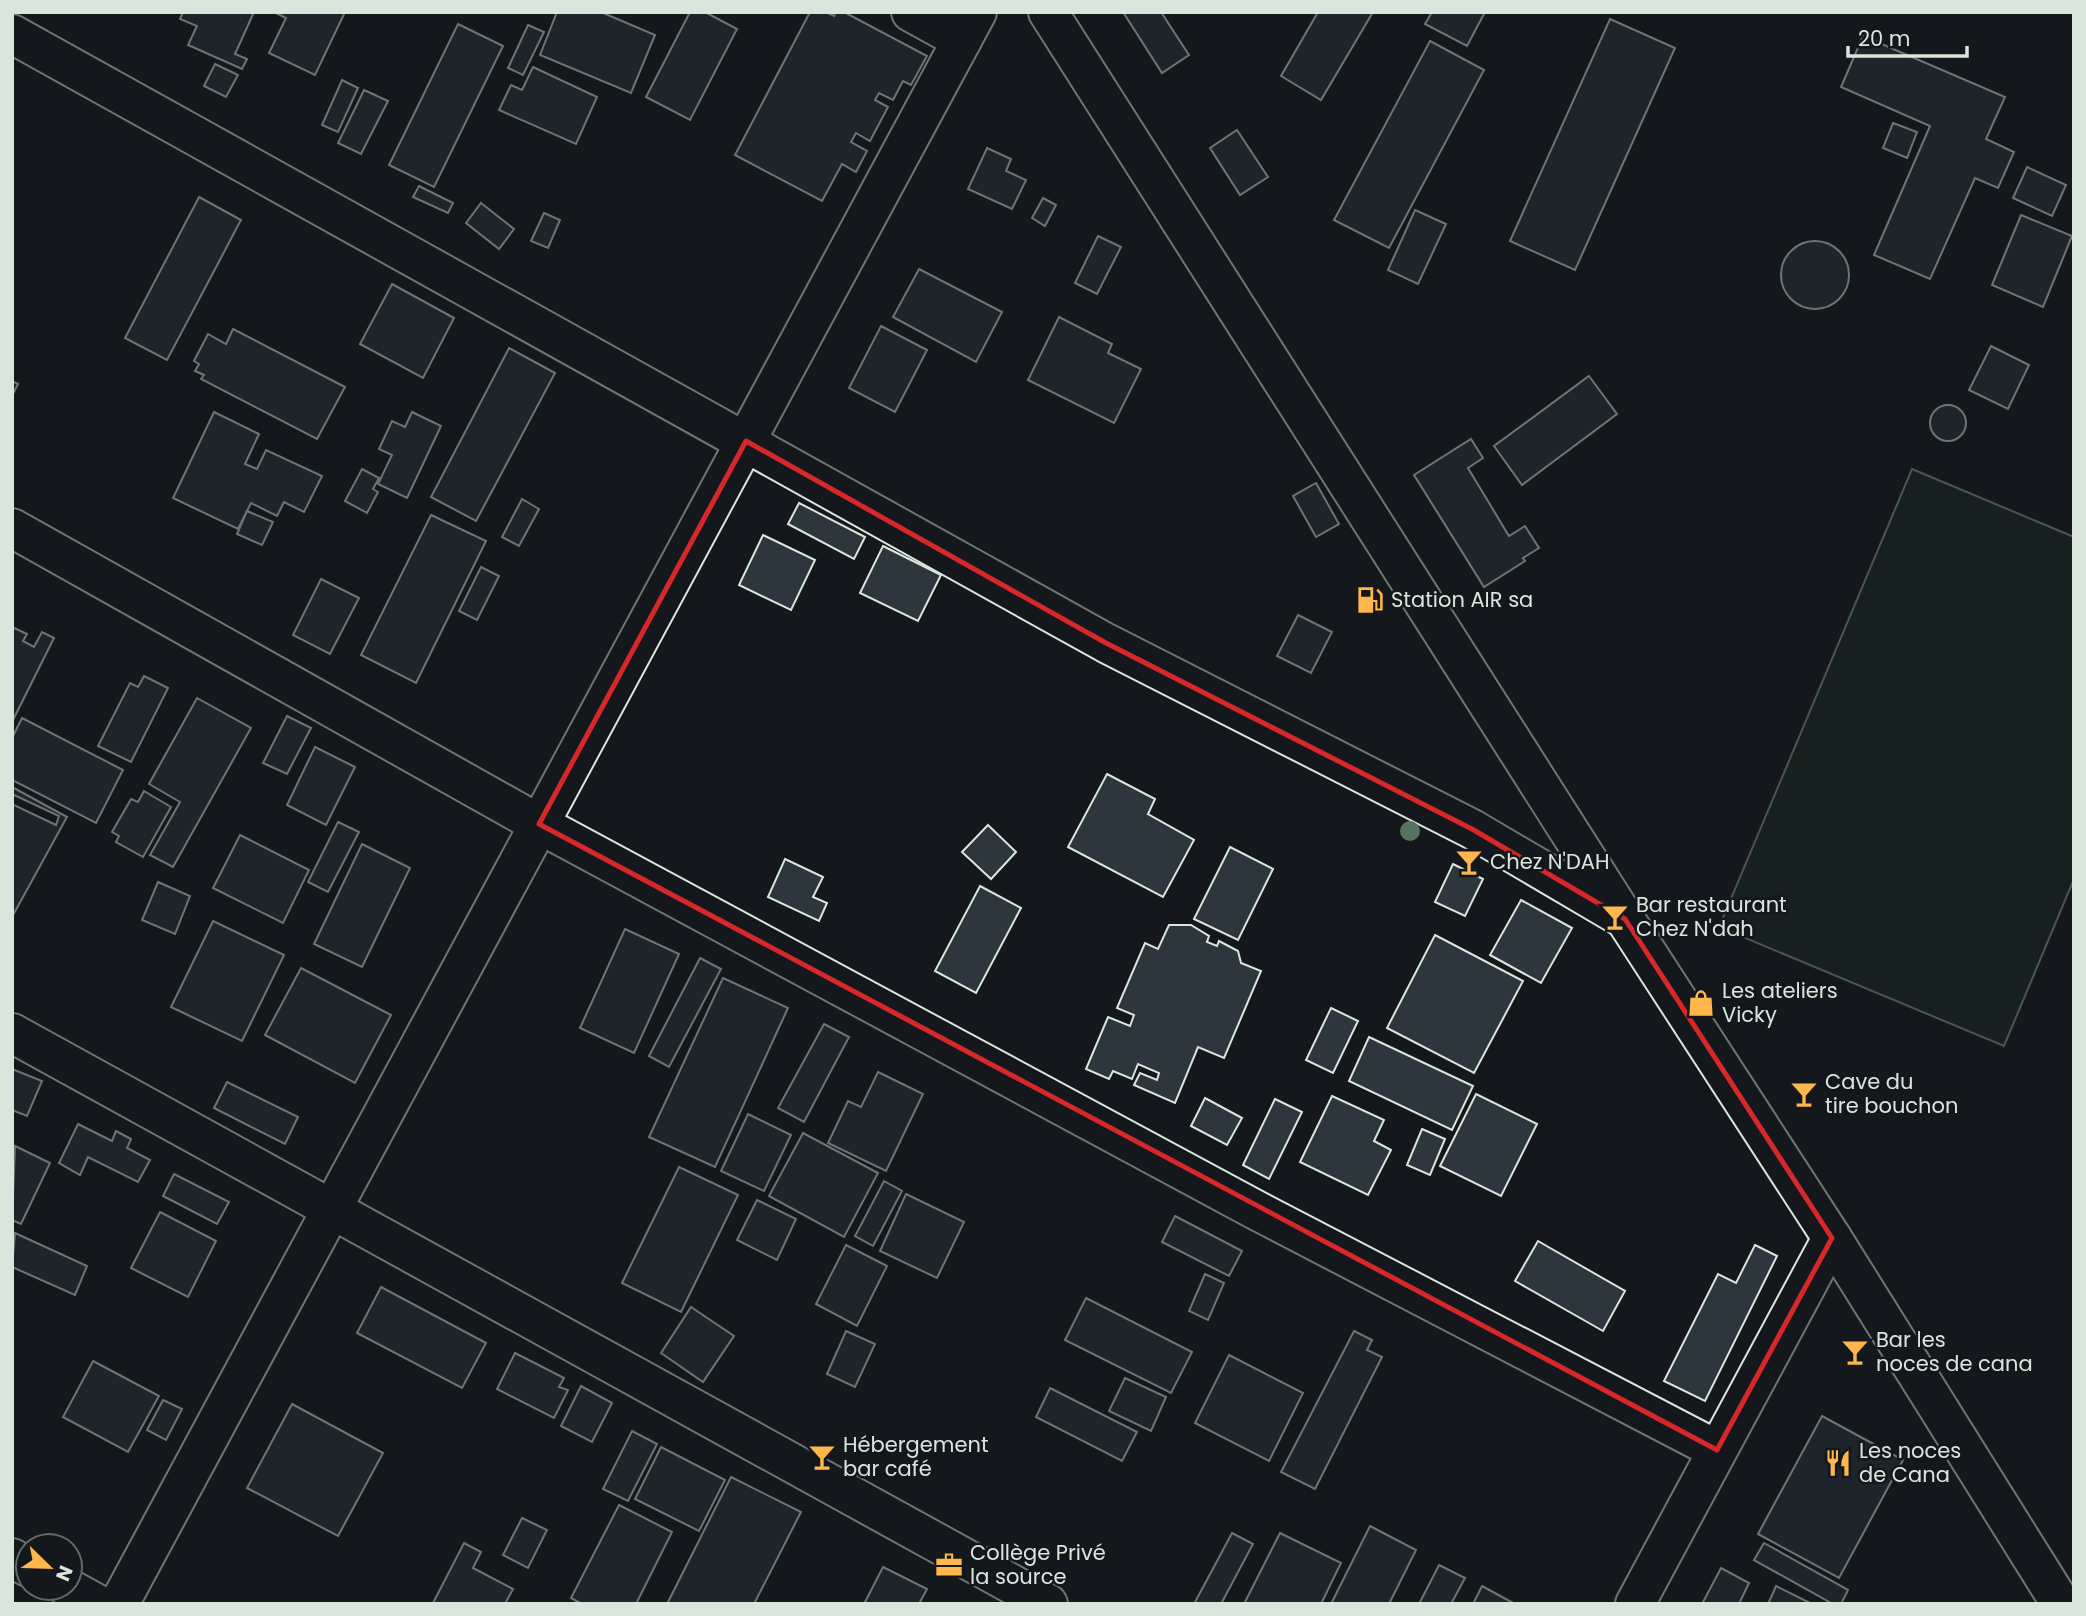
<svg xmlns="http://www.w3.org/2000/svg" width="2086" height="1616" font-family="Poppins,sans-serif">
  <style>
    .green { fill: #1a2d24; stroke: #939e99; stroke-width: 2 }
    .building { fill: #2c363c; stroke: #d8e6dc; stroke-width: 2 }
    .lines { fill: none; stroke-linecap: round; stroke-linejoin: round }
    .minor-casing { stroke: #d8e6dc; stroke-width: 42 }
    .minor { stroke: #14181c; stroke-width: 38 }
    .tree { fill: #55745f }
    .marked { fill: none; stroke: #d62828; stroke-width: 5; stroke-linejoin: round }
    .labels { text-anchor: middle; stroke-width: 5; stroke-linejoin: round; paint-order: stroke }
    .poi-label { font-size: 21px; fill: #d8e6dc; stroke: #14181c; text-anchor: start }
  </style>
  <rect width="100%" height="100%" fill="#14181c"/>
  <!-- green -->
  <path class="green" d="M1912 469 2074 537V879L2004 1046 1719 927Z"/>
  <!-- building -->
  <g class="building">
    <path d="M183 12H254L235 54 247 59 242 69 188 45 197 26 180 19Z"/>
    <path d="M274 12H345L315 75 269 53 286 18Z"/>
    <path d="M557 12H601L655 35 631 93 540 55Z"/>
    <path d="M690 12H705L737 29 690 120 646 97Z"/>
    <path d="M810 12H826L834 16 836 12H844L927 56 911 85 903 81 893 100 879 93 875 100 888 107 870 141 856 133 851 142 867 151 856 172 842 164 822 201 735 155Z"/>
    <path d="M1123 12H1161L1189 55 1162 73Z"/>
    <path d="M1318 12H1373L1321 100 1281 76Z"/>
    <path d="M1432 12H1485L1467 46 1425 24Z"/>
    <path d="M1610 19 1675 48 1575 270 1510 241Z"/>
    <path d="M458 24 503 46 434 187 389 165Z"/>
    <path d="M528 25 544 32 523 75 508 68Z"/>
    <path d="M1863 36 2005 97 1986 139 2014 152 1998 188 1975 178 1930 279 1874 255 1930 126 1841 87Z"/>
    <path d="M1430 41 1484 70 1389 248 1334 220Z"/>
    <path d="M215 64 238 75 226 97 204 86Z"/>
    <path d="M533 67 597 97 576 144 499 110 511 85 522 90Z"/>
    <path d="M342 80 358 88 338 132 322 125Z"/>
    <path d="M364 90 388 101 361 154 338 143Z"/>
    <path d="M1893 123 1917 132 1907 158 1883 148Z"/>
    <path d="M1237 130 1268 177 1240 195 1210 148Z"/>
    <path d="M987 148 1011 159 1006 171 1026 180 1012 209 968 189Z"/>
    <path d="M2027 167 2066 185 2052 216 2013 198Z"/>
    <path d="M419 186 453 203 448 213 413 197Z"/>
    <path d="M199 197 241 220 167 360 125 338Z"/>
    <path d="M1043 198 1056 205 1045 226 1032 218Z"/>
    <path d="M481 203 514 229 499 249 466 223Z"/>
    <path d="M1415 210 1446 224 1418 284 1388 270Z"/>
    <path d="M544 213 560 220 548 248 531 241Z"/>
    <path d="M2021 215 2072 236 2043 307 1992 285Z"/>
    <path d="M1098 236 1121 247 1097 294 1075 283Z"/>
    <circle cx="1815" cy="275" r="34"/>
    <path d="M919 269 1002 312 976 362 893 317Z"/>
    <path d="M392 284 454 318 423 378 360 344Z"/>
    <path d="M1059 317 1112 344 1108 353 1141 369 1114 423 1028 380Z"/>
    <path d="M881 326 927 350 895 412 849 388Z"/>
    <path d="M233 329 345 387 317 439 201 379 204 375 195 371 199 364 194 361 208 334 226 344Z"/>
    <path d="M1991 346 2029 365 2008 409 1969 390Z"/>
    <path d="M509 348 555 373 476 521 431 497Z"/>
    <path d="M1589 376 1617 414 1522 485 1494 446Z"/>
    <path d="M12 381 18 384 12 396Z"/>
    <circle cx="1948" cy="423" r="18"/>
    <path d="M214 412 259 434 245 464 257 469 266 450 322 476 304 512 284 502 277 516 251 503 238 529 173 498Z"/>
    <path d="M412 412 441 426 407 498 378 484 392 455 379 449 392 421 405 427Z"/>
    <path d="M1471 439 1483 458 1468 468 1509 536 1525 526 1539 548 1523 558 1525 561 1484 587 1414 475Z"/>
    <path d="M362 469 379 478 373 489 378 492 367 513 345 501Z"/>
    <path d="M1316 483 1339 524 1316 537 1293 496Z"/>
    <path d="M522 499 539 509 519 546 502 537Z"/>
    <path d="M799 503 865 537 854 559 788 524Z"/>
    <path d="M247 511 273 522 262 545 237 534Z"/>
    <path d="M431 515 486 541 416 683 361 655Z"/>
    <path d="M763 535 815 560 791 610 739 585Z"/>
    <path d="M883 546 941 575 918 621 860 593Z"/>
    <path d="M481 567 499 576 477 620 459 611Z"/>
    <path d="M321 579 359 598 330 654 293 635Z"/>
    <path d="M1298 615 1332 632 1311 673 1277 656Z"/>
    <path d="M12 627 27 634 23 641 34 647 42 632 54 638 12 722Z"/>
    <path d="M144 676 168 688 131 762 98 746 130 683 138 687Z"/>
    <path d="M197 698 251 728 173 867 150 855 180 802 149 784Z"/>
    <path d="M287 716 311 728 287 774 263 763Z"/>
    <path d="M22 718 123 770 96 823 12 780V738Z"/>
    <path d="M315 747 355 767 326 825 287 805Z"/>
    <path d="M1107 774 1155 799 1148 814 1194 840 1163 897 1068 847Z"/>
    <path d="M12 787 67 817 12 917V804L56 825 59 816 12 794Z"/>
    <path d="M144 791 171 807 143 857 116 842 119 836 112 832 131 799 138 802Z"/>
    <path d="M338 822 359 832 328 892 308 882Z"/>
    <path d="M988 825 1016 852 991 879 962 852Z"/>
    <path d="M240 835 309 870 283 923 213 888Z"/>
    <path d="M362 844 410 868 362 967 314 944Z"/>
    <path d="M1230 847 1273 869 1238 940 1194 919Z"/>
    <path d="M785 859 823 877 813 897 827 903 819 921 768 897Z"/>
    <path d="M1453 864 1483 879 1465 916 1435 902Z"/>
    <path d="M158 882 190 896 175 934 142 920Z"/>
    <path d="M980 886 1021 908 976 993 935 971Z"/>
    <path d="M1521 900 1572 928 1541 983 1490 955Z"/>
    <path d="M213 921 284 955 242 1041 171 1007Z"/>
    <path d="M1169 925H1191L1209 936 1207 942 1217 946 1219 941 1238 951 1241 963 1261 971 1224 1058 1198 1047 1175 1103 1134 1085 1140 1073 1157 1080 1159 1073 1138 1064 1132 1079 1113 1071 1109 1079 1086 1069 1108 1017 1130 1026 1134 1015 1117 1008 1145 943 1158 949Z"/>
    <path d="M625 929 679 954 634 1053 580 1028Z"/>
    <path d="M1435 935 1523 981 1474 1073 1387 1028Z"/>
    <path d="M700 958 721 969 669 1067 649 1056Z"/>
    <path d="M301 968 391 1015 355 1083 265 1035Z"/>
    <path d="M723 978 788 1008 715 1167 649 1137Z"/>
    <path d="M1331 1008 1358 1021 1333 1073 1306 1060Z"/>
    <path d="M824 1024 849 1037 804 1122 778 1108Z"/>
    <path d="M1369 1037 1473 1086 1452 1130 1349 1081Z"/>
    <path d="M12 1069 42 1081 27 1116 12 1110Z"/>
    <path d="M878 1072 923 1094 886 1171 828 1143 848 1101 861 1107Z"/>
    <path d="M227 1082 298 1117 285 1144 214 1108Z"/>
    <path d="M1476 1094 1537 1124 1501 1196 1440 1166Z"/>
    <path d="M1332 1096 1384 1120 1374 1141 1391 1150 1368 1195 1300 1162Z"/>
    <path d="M1205 1098 1242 1118 1227 1145 1191 1126Z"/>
    <path d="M1275 1099 1302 1112 1269 1179 1243 1165Z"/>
    <path d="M748 1114 791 1135 764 1191 721 1171Z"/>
    <path d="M78 1124 112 1141 116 1131 131 1139 127 1148 150 1160 138 1182 88 1157 80 1175 59 1163Z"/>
    <path d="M1422 1129 1445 1139 1430 1175 1407 1165Z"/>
    <path d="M803 1133 878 1173 844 1237 769 1196Z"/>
    <path d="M15 1146 50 1163 21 1224 12 1220Z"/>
    <path d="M679 1167 738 1195 681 1312 622 1283Z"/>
    <path d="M174 1174 229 1202 217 1224 163 1196Z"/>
    <path d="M884 1181 902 1191 873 1246 855 1236Z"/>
    <path d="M906 1194 964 1222 937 1278 880 1251Z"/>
    <path d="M757 1200 796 1219 777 1260 737 1240Z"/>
    <path d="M160 1212 216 1241 188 1297 131 1268Z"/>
    <path d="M1175 1216 1242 1251 1229 1276 1162 1242Z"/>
    <path d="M15 1233 87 1266 75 1295 12 1267Z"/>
    <path d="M1538 1241 1625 1291 1603 1331 1515 1281Z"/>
    <path d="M846 1245 887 1266 857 1326 816 1304Z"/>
    <path d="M1755 1245 1777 1256 1705 1401 1664 1381 1718 1274 1736 1283Z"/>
    <path d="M1205 1274 1224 1283 1208 1320 1189 1311Z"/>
    <path d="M381 1287 486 1343 462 1388 357 1333Z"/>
    <path d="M1086 1298 1192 1352 1171 1393 1065 1340Z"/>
    <path d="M691 1307 734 1336 703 1382 661 1353Z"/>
    <path d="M846 1331 875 1344 855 1387 827 1374Z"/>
    <path d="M1354 1331 1372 1340 1367 1350 1382 1357 1315 1489 1281 1472Z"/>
    <path d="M515 1353 564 1378 559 1387 568 1390 554 1418 497 1389Z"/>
    <path d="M1229 1355 1303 1393 1269 1461 1195 1423Z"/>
    <path d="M93 1361 159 1396 128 1452 63 1417Z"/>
    <path d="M1125 1378 1166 1397 1151 1431 1109 1411Z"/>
    <path d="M581 1386 612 1403 592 1442 561 1426Z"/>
    <path d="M1050 1388 1137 1432 1122 1461 1036 1417Z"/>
    <path d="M163 1400 182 1409 166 1440 147 1430Z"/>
    <path d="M292 1404 383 1453 338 1536 247 1488Z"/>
    <path d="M1822 1416 1903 1460 1839 1578 1758 1534Z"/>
    <path d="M632 1431 657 1444 628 1501 603 1489Z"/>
    <path d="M661 1447 725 1480 699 1531 635 1499Z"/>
    <path d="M731 1477 801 1512 754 1604H667Z"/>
    <path d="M619 1505 672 1532 636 1604H582L571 1598Z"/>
    <path d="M522 1518 547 1530 528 1568 503 1555Z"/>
    <path d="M1370 1526 1416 1550 1389 1604H1331Z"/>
    <path d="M1232 1533 1253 1544 1221 1604H1194Z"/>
    <path d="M1280 1533 1341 1563 1321 1604H1244Z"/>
    <path d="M464 1543 481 1552 473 1568 513 1589 505 1604 433 1603Z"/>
    <path d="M1764 1543 1848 1590 1841 1604H1833L1754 1560Z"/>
    <path d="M1439 1565 1465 1578 1451 1604H1419Z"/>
    <path d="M883 1567 927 1589 919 1604H864Z"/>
    <path d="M1721 1568 1749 1583 1739 1604H1702Z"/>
    <path d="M1482 1586 1515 1604H1473Z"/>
    <path d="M1776 1586 1812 1604H1768Z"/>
  </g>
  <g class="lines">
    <defs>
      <g id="minor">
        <path d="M911 12 962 40"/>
        <path d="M1048 12 1625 919 1832 1238 2061 1604"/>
        <path d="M12 34 1106 643 1472 829 1620 916"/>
        <path d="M12 528 539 824 1254 1209 1717 1450"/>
        <path d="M12 1033 1048 1604"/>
        <path d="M12 1558 28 1567"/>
        <path d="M68 1588 97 1604"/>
        <path d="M119 1604 977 12"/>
        <path d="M1635 1604 1832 1238"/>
      </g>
    </defs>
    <!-- minor casing -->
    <use href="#minor" class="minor-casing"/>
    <!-- minor -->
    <use href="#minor" class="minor"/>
  </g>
  <!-- trees -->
  <circle class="tree" cx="1410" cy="831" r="10"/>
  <!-- marked area -->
  <path d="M0 0H2086V1616H0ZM746 441 1106 643 1472 829 1625 919 1832 1238 1717 1450 539 824Z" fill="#14181c" fill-opacity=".55" fill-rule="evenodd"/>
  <path class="marked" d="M746 441 1106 643 1472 829 1625 919 1832 1238 1717 1450 539 824Z"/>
  <!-- icons -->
  <defs>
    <symbol id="fuel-bare" viewBox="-9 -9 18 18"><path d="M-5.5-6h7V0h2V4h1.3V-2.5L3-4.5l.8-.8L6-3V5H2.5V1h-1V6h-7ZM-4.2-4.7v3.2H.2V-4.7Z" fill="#ffb74d" stroke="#14181c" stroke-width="2.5" paint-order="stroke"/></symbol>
    <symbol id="bar-bare" viewBox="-9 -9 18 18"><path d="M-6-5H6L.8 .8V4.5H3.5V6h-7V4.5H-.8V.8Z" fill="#ffb74d" stroke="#14181c" stroke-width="2.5" paint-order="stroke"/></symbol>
    <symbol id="shop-bare" viewBox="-9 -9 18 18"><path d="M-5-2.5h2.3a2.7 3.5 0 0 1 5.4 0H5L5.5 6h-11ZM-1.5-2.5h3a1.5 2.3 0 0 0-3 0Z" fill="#ffb74d" stroke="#14181c" stroke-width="2.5" paint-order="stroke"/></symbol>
    <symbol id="restaurant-bare" viewBox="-9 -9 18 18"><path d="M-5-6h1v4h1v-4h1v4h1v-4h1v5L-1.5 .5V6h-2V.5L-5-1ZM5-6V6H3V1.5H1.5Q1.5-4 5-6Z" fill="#ffb74d" stroke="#14181c" stroke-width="2.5" paint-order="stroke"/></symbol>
    <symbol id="office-bare" viewBox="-9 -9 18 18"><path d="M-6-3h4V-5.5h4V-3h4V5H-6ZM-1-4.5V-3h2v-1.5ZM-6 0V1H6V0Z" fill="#ffb74d" stroke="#14181c" stroke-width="2.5" paint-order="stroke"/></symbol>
  </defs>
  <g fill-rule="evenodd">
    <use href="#fuel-bare" x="1351" y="581" width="38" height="38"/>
    <use href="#bar-bare" x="1450" y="843" width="38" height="38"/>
    <use href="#bar-bare" x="1596" y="898" width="38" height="38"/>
    <use href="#shop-bare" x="1682" y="984" width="38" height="38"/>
    <use href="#bar-bare" x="1785" y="1075" width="38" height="38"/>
    <use href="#bar-bare" x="1836" y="1333" width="38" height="38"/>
    <use href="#bar-bare" x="803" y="1438" width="38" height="38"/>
    <use href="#restaurant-bare" x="1819" y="1444" width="38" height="38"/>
    <use href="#office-bare" x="930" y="1546" width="38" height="38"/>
  </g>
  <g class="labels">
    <!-- poi labels -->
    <g class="poi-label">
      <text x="1391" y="607">Station AIR sa</text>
      <text x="1490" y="869">Chez N'DAH</text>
      <text x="1636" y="912">Bar restaurant<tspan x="1636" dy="24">Chez N'dah</tspan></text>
      <text x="1722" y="998">Les ateliers<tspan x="1722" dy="24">Vicky</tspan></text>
      <text x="1825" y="1089">Cave du<tspan x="1825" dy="24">tire bouchon</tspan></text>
      <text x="1876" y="1347">Bar les<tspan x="1876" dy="24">noces de cana</tspan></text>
      <text x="843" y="1452">Hébergement<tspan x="843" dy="24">bar café</tspan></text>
      <text x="1859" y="1458">Les noces<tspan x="1859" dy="24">de Cana</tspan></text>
      <text x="970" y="1560">Collège Privé<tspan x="970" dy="24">la source</tspan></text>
    </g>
  </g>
  <!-- border -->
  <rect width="2086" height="1616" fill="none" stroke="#d8e6dc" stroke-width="28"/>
  <!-- north arrow -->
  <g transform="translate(49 1567) rotate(113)"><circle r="33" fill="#14181c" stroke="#626a69" stroke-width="2"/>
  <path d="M0-5L12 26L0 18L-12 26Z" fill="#ffb74d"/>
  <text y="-10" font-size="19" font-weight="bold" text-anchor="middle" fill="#d8e6dc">N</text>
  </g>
  <!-- scale -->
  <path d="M1848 46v10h119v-10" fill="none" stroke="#d8e6dc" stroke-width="3.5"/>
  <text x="1858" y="46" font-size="21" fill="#d8e6dc" stroke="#14181c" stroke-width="5" paint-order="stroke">20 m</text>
</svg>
